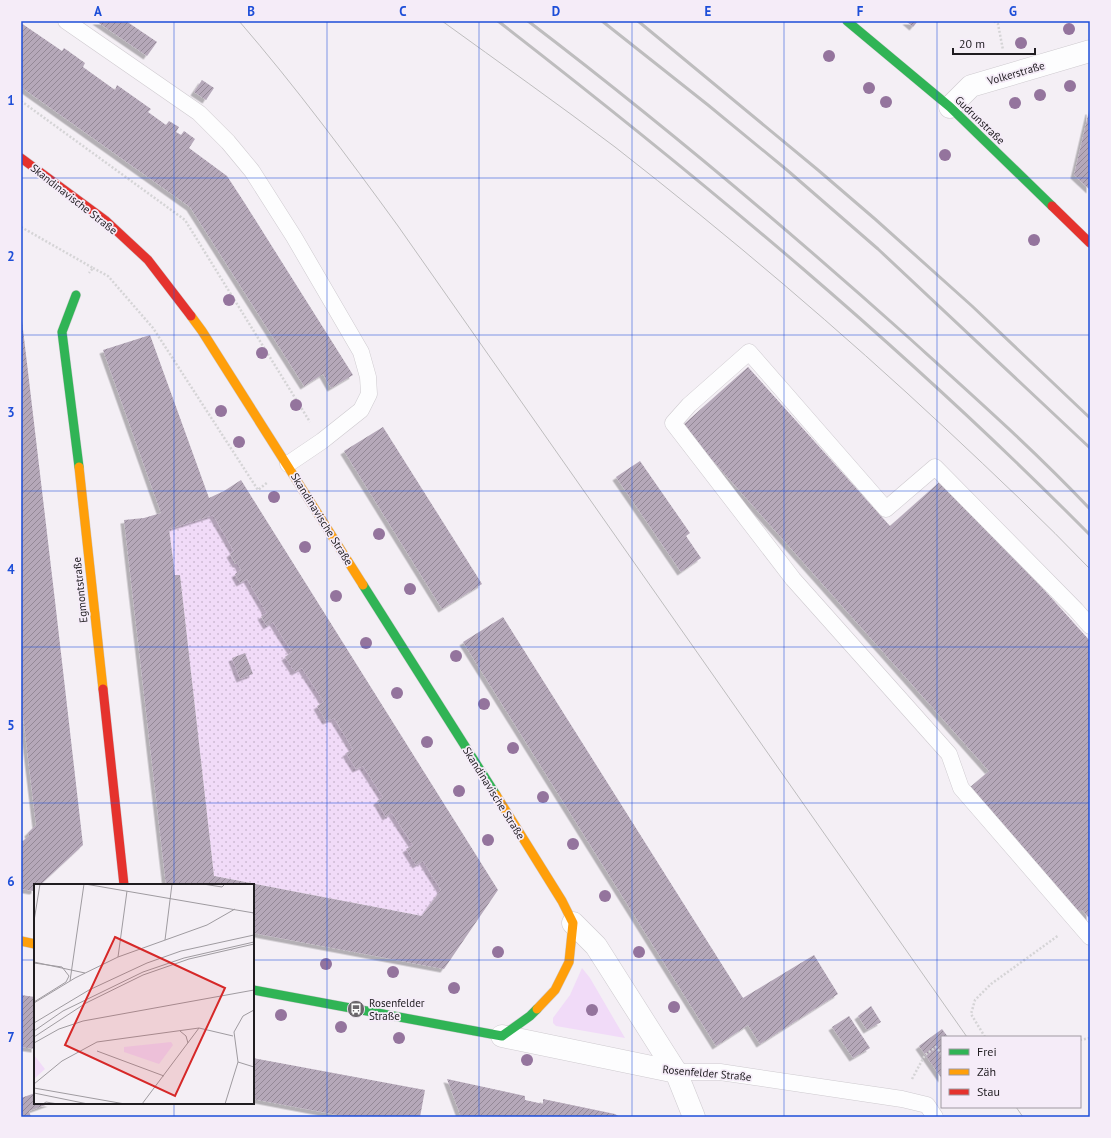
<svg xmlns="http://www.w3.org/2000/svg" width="1111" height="1138" font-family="'PT Sans',sans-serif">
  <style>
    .grass { fill: #f1dbf8 }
    .garden { fill: url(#garden-dots) }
    .building { fill: url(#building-hatch); fill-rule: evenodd; filter: url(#shadow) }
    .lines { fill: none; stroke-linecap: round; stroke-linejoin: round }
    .lane-casing { stroke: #cecacf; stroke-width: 17 }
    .street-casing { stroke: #cecacf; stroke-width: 23 }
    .fast-casing { stroke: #cecacf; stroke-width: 10 }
    .slow-casing { stroke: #cecacf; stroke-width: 10 }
    .jam-casing { stroke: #cecacf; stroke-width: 10 }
    .path { stroke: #d5d4d6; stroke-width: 2.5; stroke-dasharray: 2 2; stroke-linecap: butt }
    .lane { stroke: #fdfdfe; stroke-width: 16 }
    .street { stroke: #fdfdfe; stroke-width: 22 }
    .fast { stroke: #30b455; stroke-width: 9 }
    .slow { stroke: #ff9f0a; stroke-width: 9 }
    .jam { stroke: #e5322d; stroke-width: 9 }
    .tram { stroke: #bebdbe; stroke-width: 1 }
    .rail { stroke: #bebdbe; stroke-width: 3 }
    .tree { fill: #94749d }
    .grid { fill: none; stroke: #1d4ed8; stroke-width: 1; stroke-opacity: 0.55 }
    .labels { text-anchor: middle; stroke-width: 3.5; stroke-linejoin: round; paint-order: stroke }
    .street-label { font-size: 11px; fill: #1f1c20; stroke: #f5ecf8 }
    .poi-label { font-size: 11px; fill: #1f1c20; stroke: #f5ecf8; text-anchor: start }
    .inset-road { fill: none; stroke: #9f9ba0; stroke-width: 1 }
    .view { fill: #d62828; fill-opacity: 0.15; stroke: #d62828; stroke-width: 2 }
    .inset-edge { fill: none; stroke: #1f1c20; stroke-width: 2 }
    .neatline { fill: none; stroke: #1d4ed8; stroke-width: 1.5 }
    .grid-label { font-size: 13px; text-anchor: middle; font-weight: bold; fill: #1d4ed8 }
  </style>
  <defs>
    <pattern id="garden-dots" width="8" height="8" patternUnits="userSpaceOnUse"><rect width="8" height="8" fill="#f1dbf8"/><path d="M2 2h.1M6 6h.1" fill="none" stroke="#cebbd4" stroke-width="1.8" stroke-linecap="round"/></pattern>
    <pattern id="building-hatch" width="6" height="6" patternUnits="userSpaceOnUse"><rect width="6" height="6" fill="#b5a8b9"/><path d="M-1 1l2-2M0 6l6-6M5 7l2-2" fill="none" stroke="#938896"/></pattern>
    <filter id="shadow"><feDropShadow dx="-3.5" dy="3.5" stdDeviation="0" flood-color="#0004"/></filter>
  </defs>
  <rect width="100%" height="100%" fill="#f4eff5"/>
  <!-- grass -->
  <path class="grass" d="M582 968 590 978 625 1038 556 1026 553 1023V1018L570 995Z"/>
  <!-- garden -->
  <path class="garden" d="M213 515 234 551 230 554 235 564H238L241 570 235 575 240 583 247 579 267 613 261 617 267 626 273 622 292 652 285 657 295 671 302 668 324 702 317 706 326 721 334 718 353 749 347 754 356 769 363 766 383 797 377 801 386 816 392 813 413 845 416 865 423 861 441 890 422 916 214 876 180 575H175L169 529Z"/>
  <!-- building -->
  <g class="building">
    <path d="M96 21H126L157 42 147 56Z"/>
    <path d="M906 21H918L913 27Z"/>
    <path d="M21 23 62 51 64 48 85 63 83 67 115 90 117 85 151 109 148 112 166 125 169 121 179 127 176 132 181 135 184 131 195 139 189 148 227 176 244 202 353 375 331 388 323 374 304 386 190 207 21 87Z"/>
    <path d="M202 80 214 88 206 100 194 92Z"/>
    <path d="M1089 111H1090V190L1074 175Z"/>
    <path d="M21 321H22L55 601 83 845 40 885H35V890L33 891 21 889V841H23L29 836 28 833 36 825 21 699Z"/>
    <path d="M150 335 209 498 224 491 241 480 498 890 444 969 253 933V885H166L124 520 144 518 161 513 103 350ZM213 515 234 551 230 554 236 564H238L241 570 235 574 240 583 247 579 267 613 261 616 267 626 273 622 292 652 285 657 295 672 302 668 324 702 317 706 326 721 334 718 353 749 346 753 356 769 363 766 383 797 377 801 386 817 392 813 413 845 406 849 416 865 423 861 441 890 422 916 214 876 180 575H175L169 529Z"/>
    <path d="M748 367 890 526 944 478 1090 641V919L1082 910 1078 913 968 789 989 771 682 426Z"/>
    <path d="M383 427 482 584 442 609 344 451Z"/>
    <path d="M640 461 690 533 686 536 701 558 681 572 616 477Z"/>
    <path d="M503 617 743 998 814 955 838 994 760 1044 748 1025 716 1046 463 642Z"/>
    <path d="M245 653 253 674 240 679 232 658Z"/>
    <path d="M21 995 35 997V1049L21 1047Z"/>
    <path d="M871 1006 881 1022 867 1030 858 1016Z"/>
    <path d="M849 1016 870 1048 853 1058 832 1027Z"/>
    <path d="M942 1029 948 1037H942V1079L919 1046Z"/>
    <path d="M253 1058 425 1090 420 1117H348L253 1099Z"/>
    <path d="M447 1079 525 1096V1100L543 1104V1099L615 1114 620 1117H461Z"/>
    <path d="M35 1093V1103H51L29 1111 31 1117H21V1098Z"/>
  </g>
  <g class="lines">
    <defs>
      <g id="lane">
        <path d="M66 21 199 113 228 142 252 171 294 237 361 352 368 377 369 394 361 410 322 441 288 464"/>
        <path d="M1090 626 1076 610 935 467 886 509 749 352 689 405 673 423 793 579 949 754 961 788 1090 937"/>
        <path d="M676 1072H720L902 1099 927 1105 935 1117"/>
      </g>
      <g id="street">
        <path d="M950 107 971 86 1090 51"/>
        <path d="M573 923 596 946 676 1072 694 1117"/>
        <path d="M502 1036 676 1072"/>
      </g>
      <g id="fast">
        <path d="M847 21 950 107 1052 206"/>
        <path d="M76 295 62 332 79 467"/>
        <path d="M363 585 496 795"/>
        <path d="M253 990 502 1036 530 1016 537 1009"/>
      </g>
      <g id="slow">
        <path d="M191 316 202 331 363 585"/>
        <path d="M79 467 103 689"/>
        <path d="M496 795 562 901 573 923 569 962 555 990 537 1009"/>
        <path d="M21 941 35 944"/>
      </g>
      <g id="jam">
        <path d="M21 158 105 220 148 260 191 316"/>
        <path d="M1052 206 1090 243"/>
        <path d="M103 689 124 885"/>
      </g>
    </defs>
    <!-- lane casing -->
    <use href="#lane" class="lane-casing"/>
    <!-- street casing -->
    <use href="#street" class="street-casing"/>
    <!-- fast casing -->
    <use href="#fast" class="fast-casing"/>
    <!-- slow casing -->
    <use href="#slow" class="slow-casing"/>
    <!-- jam casing -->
    <use href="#jam" class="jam-casing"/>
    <!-- path -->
    <g class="path">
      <path d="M994 21 998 24 1003 50"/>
      <path d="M21 101 185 220 310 422"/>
      <path d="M21 227 93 268 89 273"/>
      <path d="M93 268 108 276 153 328 258 490 268 482"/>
      <path d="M985 1037 971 1014 975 1000 991 984 1059 935"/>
      <path d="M1080 1040 1090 1038"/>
      <path d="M912 1079 925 1055 936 1047 942 1055"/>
    </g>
    <!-- lane -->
    <use href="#lane" class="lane"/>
    <!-- street -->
    <use href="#street" class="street"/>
    <!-- fast -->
    <use href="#fast" class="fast"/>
    <!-- slow -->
    <use href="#slow" class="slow"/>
    <!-- jam -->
    <use href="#jam" class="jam"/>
    <!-- tram -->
    <g class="tram">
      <path d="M239 21C296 87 347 156 398 226L967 1037"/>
      <path d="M442 21C500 63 558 104 615 147 729 236 840 330 946 429 995 475 1044 521 1090 569"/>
      <path d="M1016 1107 1023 1117"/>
    </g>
    <!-- rail -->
    <g class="rail">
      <path d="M498 21C704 181 906 349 1090 535"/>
      <path d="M528 21C659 121 785 227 908 337 970 393 1032 448 1090 509"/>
      <path d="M602 21 708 105 787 170 878 249 1090 448"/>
      <path d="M638 21 818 170 875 219 972 306 1090 418"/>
    </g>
  </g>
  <!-- trees -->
  <g class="tree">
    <circle cx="1069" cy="29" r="6"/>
    <circle cx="1021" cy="43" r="6"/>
    <circle cx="829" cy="56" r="6"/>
    <circle cx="1070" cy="86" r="6"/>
    <circle cx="869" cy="88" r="6"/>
    <circle cx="1040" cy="95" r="6"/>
    <circle cx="886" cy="102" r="6"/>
    <circle cx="1015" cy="103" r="6"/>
    <circle cx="945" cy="155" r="6"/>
    <circle cx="1034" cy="240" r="6"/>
    <circle cx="229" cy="300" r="6"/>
    <circle cx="262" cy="353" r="6"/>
    <circle cx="296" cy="405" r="6"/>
    <circle cx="221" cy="411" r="6"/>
    <circle cx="239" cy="442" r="6"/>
    <circle cx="274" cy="497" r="6"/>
    <circle cx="379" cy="534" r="6"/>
    <circle cx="305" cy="547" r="6"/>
    <circle cx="410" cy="589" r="6"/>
    <circle cx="336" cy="596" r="6"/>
    <circle cx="366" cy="643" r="6"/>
    <circle cx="456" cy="656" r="6"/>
    <circle cx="397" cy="693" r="6"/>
    <circle cx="484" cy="704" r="6"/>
    <circle cx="427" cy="742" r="6"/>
    <circle cx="513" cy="748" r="6"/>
    <circle cx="459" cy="791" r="6"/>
    <circle cx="543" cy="797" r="6"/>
    <circle cx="488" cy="840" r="6"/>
    <circle cx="573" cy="844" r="6"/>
    <circle cx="605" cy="896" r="6"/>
    <circle cx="498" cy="952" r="6"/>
    <circle cx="639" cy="952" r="6"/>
    <circle cx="326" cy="964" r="6"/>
    <circle cx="393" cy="972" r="6"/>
    <circle cx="454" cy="988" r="6"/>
    <circle cx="674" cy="1007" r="6"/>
    <circle cx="592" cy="1010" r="6"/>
    <circle cx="281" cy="1015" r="6"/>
    <circle cx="341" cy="1027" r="6"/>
    <circle cx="399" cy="1038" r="6"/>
    <circle cx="527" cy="1060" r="6"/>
  </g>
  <!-- grid -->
  <path class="grid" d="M174 21V885M327 21V1117M479 21V1117M632 21V1117M784 21V1117M937 21V1117M21 178H1090M21 335H1090M21 491H1090M21 647H1090M21 803H1090M21 960H35M253 960H1090M174 1103V1117"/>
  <!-- icons -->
  <defs>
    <symbol id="bus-disc" viewBox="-11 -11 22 22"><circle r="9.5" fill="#6a666b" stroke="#f5ecf8"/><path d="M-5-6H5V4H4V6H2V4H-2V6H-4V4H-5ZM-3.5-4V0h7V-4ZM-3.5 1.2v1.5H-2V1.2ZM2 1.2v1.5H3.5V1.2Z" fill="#fff"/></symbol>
  </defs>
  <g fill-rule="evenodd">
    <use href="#bus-disc" x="346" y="999" width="20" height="20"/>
  </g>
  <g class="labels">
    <!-- street labels -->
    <g class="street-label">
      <text transform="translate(1016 73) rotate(-16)" y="4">Volkerstraße</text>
      <text transform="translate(980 120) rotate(44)" y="4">Gudrunstraße</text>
      <text transform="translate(74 199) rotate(38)" y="4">Skandinavische Straße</text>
      <text transform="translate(322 519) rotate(58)" y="4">Skandinavische Straße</text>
      <text transform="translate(80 590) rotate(-96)" y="4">Egmontstraße</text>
      <text transform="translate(494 793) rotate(58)" y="4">Skandinavische Straße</text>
      <text transform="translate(707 1073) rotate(5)" y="4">Rosenfelder Straße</text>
    </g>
    <!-- poi labels -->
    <g class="poi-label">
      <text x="369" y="1007">Rosenfelder<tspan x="369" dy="13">Straße</tspan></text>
    </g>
  </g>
  <!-- overview -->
  <g transform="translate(34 884)">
    <rect width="220" height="220" fill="#f4eff5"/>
    <path d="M0 171 11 185 0 195Z" fill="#f1dbf8"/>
    <path d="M137 158 139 161 125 180 90 168V163Z" fill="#f1dbf8"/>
    <path class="inset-road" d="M51 0 220 29M169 0 188 3 191 0M0 37 6 0M131 56 138 0M84 73 93 7M0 78 51 89M0 79 28 83 35 92 32 98 0 118M36 97 50 0M0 119 41 94 84 73 173 41 201 25M0 139 55 106 113 79 147 67 220 51M0 147 29 127 109 88 150 74 220 58M146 147 152 152 154 159M0 153 52 119 109 91 155 75 220 60M0 159 25 145 49 137 220 106M63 167 130 192M204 178 220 183M0 200 28 177 63 158 165 144 199 152M0 204 91 220M0 209 54 220M9 220 12 218 24 220M108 220 165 144M191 220 204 178 200 148 209 132 220 126"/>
    <path class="view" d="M81 53 191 104 141 212 31 161Z"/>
    <rect width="220" height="220" class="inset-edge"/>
  </g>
  <!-- border -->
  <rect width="1111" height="1138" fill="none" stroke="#f5ecf8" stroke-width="44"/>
  <!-- legend -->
  <rect x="941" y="1036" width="140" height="72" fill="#f5ecf8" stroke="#9f99a2"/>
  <rect x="949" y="1049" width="20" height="6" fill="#30b455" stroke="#9f99a2"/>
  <text x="977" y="1056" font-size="12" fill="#1f1c20">Frei</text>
  <rect x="949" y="1069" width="20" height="6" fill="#ff9f0a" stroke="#9f99a2"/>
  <text x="977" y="1076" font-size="12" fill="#1f1c20">Zäh</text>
  <rect x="949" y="1089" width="20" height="6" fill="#e5322d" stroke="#9f99a2"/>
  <text x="977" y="1096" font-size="12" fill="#1f1c20">Stau</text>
  <!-- scale -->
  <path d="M953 48v6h82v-6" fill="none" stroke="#1f1c20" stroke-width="2"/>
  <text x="959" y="48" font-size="12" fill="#1f1c20" stroke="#f5ecf8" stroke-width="3" paint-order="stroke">20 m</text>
  <rect x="22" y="22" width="1067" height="1094" class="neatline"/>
  <g class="grid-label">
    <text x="98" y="16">A</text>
    <text x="251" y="16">B</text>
    <text x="403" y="16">C</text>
    <text x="556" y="16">D</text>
    <text x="708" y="16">E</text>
    <text x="860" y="16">F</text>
    <text x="1013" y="16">G</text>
    <text x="11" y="105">1</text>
    <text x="11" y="261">2</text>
    <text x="11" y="417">3</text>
    <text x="11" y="574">4</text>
    <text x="11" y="730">5</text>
    <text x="11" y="886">6</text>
    <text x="11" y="1042">7</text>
  </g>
</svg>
